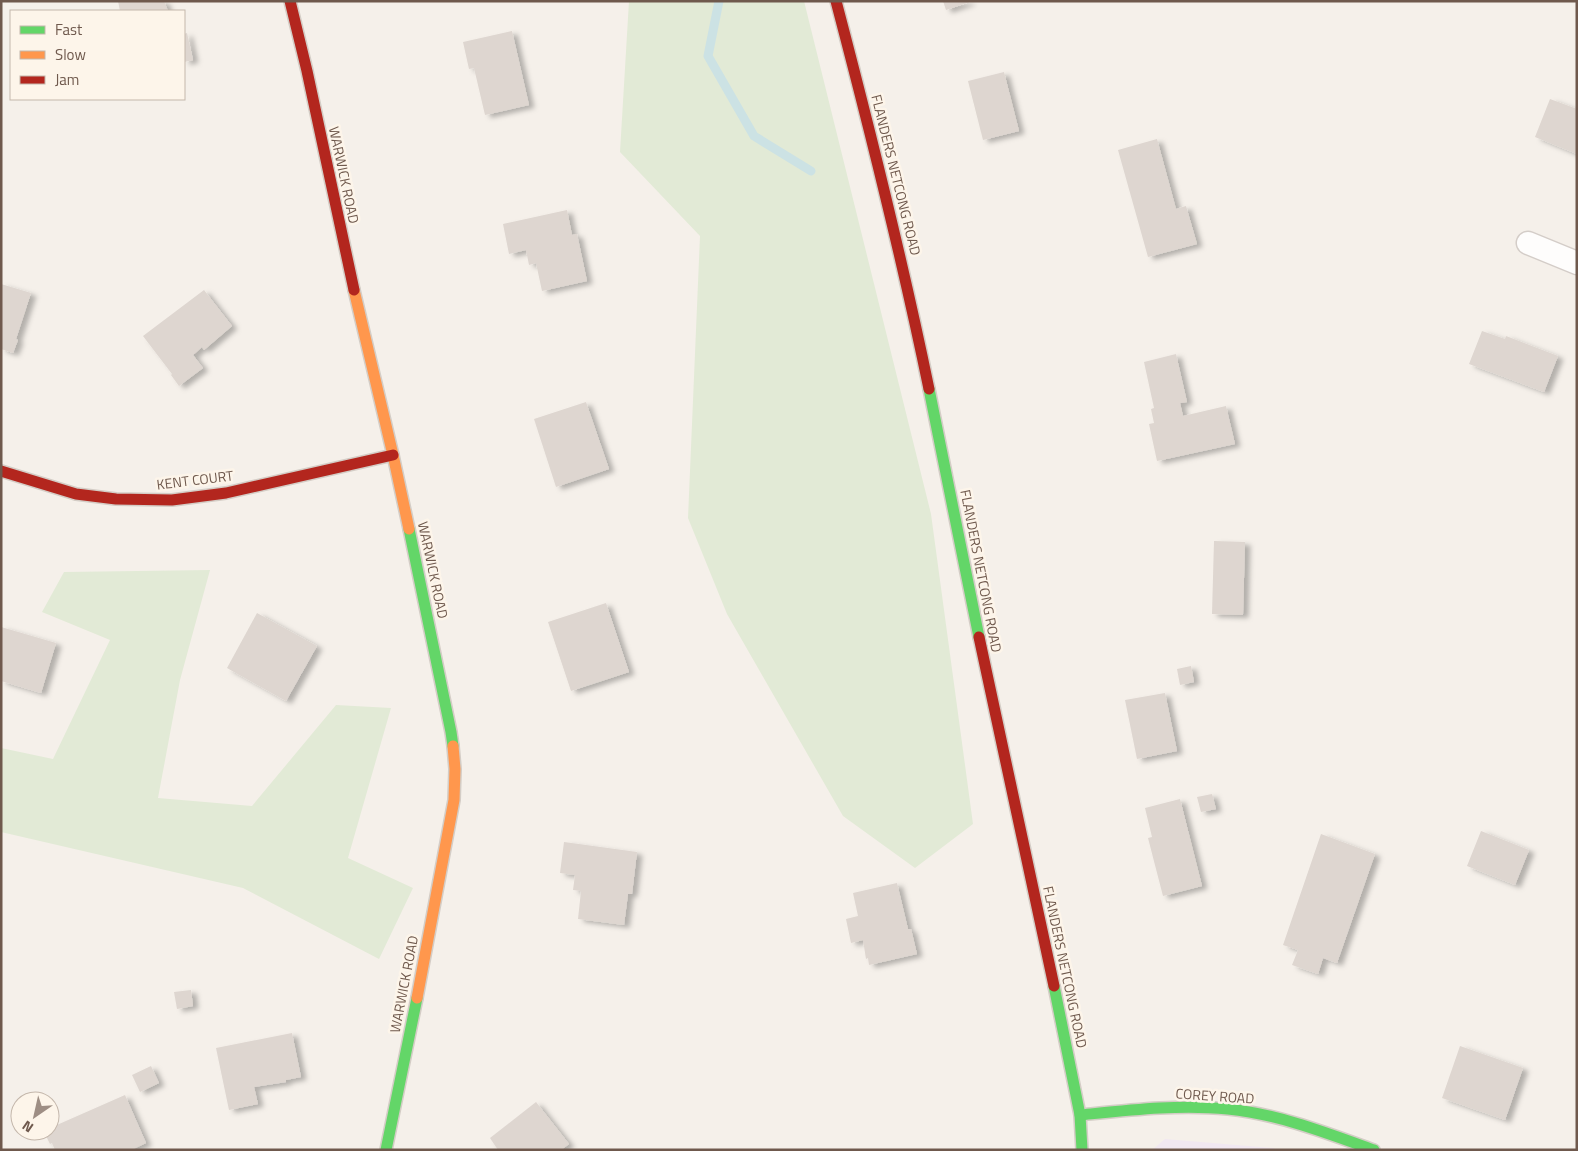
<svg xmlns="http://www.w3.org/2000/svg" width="1578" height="1151" font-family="'Titillium Web',sans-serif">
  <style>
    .education { fill: #f1e8f1 }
    .green { fill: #e2ead6 }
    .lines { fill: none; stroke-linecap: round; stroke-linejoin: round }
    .stream { stroke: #cce2e4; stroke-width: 9 }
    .building { fill: #ded6d0; filter: url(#shadow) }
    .street-casing { stroke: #d4cdc8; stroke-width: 25 }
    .fast-casing { stroke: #d4cdc6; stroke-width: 14 }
    .slow-casing { stroke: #d4cdc6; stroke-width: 14 }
    .jam-casing { stroke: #d4cdc6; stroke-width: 14 }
    .street { stroke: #fefdfc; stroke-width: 22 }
    .fast { stroke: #63d668; stroke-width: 11 }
    .slow { stroke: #ff974d; stroke-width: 11 }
    .jam { stroke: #b3261e; stroke-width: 11 }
    .labels { text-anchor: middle; stroke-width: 5; stroke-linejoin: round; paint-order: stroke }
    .street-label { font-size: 14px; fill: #6f594d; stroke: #fdf5ea }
  </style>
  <defs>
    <filter id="shadow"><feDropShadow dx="5.5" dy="3" stdDeviation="2.5" flood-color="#0004"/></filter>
  </defs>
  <rect width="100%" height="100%" fill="#f5f0ea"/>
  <!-- education -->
  <path class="education" d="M1165 1139 1273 1148 1278 1150H1152Z"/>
  <!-- green -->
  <g class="green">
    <path d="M629 1H804L931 514 973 824 915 868 843 816 727 614 688 518 700 236 620 152Z"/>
    <path d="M210 570 180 680 158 798 252 806 336 705 391 708 348 858 413 888 379 959 243 888 1 832V748L53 759 110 640 42 612 64 572Z"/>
  </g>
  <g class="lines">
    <!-- stream -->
    <path class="stream" d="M719 1 708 56 754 136 811 171"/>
  </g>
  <!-- building -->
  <g class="building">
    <path d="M118 1H164L168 11H120Z"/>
    <path d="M943 1H970V2L946 10Z"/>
    <path d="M512 31 529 105 485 115 474 68 469 69 463 42Z"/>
    <path d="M187 33 193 60 184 62V34Z"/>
    <path d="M1004 72 1019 131 983 140 968 81Z"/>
    <path d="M1550 99 1577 109V154L1535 137Z"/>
    <path d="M1157 139 1176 209 1186 206 1197 244 1148 257 1118 150Z"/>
    <path d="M567 210 572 235 577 234 587 281 542 291 536 263 529 265 526 250 509 254 503 224Z"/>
    <path d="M1 284 31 293 16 339 18 340 13 353 1 349Z"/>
    <path d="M204 290 232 326 204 350 202 347 193 355 203 368 179 386 171 375 172 374 143 336Z"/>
    <path d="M1482 331 1505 339 1506 336 1558 356 1544 392 1469 364Z"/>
    <path d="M1176 354 1187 402 1180 403 1183 416 1226 406 1235 444 1157 461 1149 424 1154 423 1151 409 1154 408 1144 362Z"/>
    <path d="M586 402 609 469 556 487 534 419Z"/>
    <path d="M1214 541 1245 542 1243 615 1212 614Z"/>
    <path d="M606 603 629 672 571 691 548 622Z"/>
    <path d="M257 613 317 646 286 701 227 668Z"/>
    <path d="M1 627 56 643 41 693 1 681Z"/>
    <path d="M1191 666 1194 682 1180 685 1177 669Z"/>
    <path d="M1165 693 1177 751 1137 759 1125 700Z"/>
    <path d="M1212 794 1216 809 1201 812 1197 797Z"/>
    <path d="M1180 799 1202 886 1163 896 1148 838 1152 837 1145 808Z"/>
    <path d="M1481 831 1529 850 1515 885 1467 866Z"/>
    <path d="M1321 834 1375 854 1337 963 1323 958 1318 974 1292 965 1298 950 1283 945Z"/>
    <path d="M564 842 637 852 632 894H628L624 925 578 919 581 891 573 890 575 875 560 873Z"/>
    <path d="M897 883 908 929H911L917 954 869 965 868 958 866 959 863 940 851 943 846 919 858 916 853 893Z"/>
    <path d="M191 990 193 1006 177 1009 174 992Z"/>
    <path d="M292 1033 301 1077 286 1080V1082L254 1087 258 1104 229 1110 216 1048Z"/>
    <path d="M1460 1046 1523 1068 1505 1120 1442 1098Z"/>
    <path d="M151 1066 159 1083 140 1092 132 1075Z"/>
    <path d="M125 1095 146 1143 131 1150H55L52 1143 50 1144 46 1136 49 1135 47 1131H50V1128Z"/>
    <path d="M536 1102 569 1144 561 1150H498L490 1138Z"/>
  </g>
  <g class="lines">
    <defs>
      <path id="street" d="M1528 243 1577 263"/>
      <g id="fast">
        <path d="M929 389 979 637"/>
        <path d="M409 529 451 732 453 746"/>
        <path d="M1054 986 1080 1115 1082 1150"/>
        <path d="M1080 1115C1129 1110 1179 1104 1228 1109 1278 1114 1327 1133 1374 1150"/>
        <path d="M386 1150 417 998"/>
      </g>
      <g id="slow">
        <path d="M354 290 393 455 409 529"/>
        <path d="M417 998 454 800 455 769 453 746"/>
      </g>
      <g id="jam">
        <path d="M290 1 307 71 354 290"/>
        <path d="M836 1C870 130 902 258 929 389"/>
        <path d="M1 471 76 494 116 499 172 500 226 493 393 455"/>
        <path d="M979 637 1054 986"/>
      </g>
    </defs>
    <!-- street casing -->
    <use href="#street" class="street-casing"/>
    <!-- fast casing -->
    <use href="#fast" class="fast-casing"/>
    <!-- slow casing -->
    <use href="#slow" class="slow-casing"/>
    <!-- jam casing -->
    <use href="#jam" class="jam-casing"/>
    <!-- street -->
    <use href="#street" class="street"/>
    <!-- fast -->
    <use href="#fast" class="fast"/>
    <!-- slow -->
    <use href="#slow" class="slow"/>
    <!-- jam -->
    <use href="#jam" class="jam"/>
  </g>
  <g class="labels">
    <!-- street labels -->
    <g class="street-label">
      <text transform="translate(344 175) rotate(78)" y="5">WARWICK ROAD</text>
      <text transform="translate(896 175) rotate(76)" y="5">FLANDERS NETCONG ROAD</text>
      <text transform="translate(195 480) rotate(-7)" y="5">KENT COURT</text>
      <text transform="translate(433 570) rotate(78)" y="5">WARWICK ROAD</text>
      <text transform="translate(981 571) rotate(79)" y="5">FLANDERS NETCONG ROAD</text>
      <text transform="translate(1065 967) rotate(78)" y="5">FLANDERS NETCONG ROAD</text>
      <text transform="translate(404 984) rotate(-79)" y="5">WARWICK ROAD</text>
      <text transform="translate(1215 1096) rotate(4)" y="5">COREY ROAD</text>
    </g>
  </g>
  <!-- border -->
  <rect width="1578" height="1151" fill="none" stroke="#6f594d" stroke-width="5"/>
  <!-- legend -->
  <rect x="10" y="10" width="175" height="90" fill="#fdf5ea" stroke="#c4b7ab"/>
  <rect x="20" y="26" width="25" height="8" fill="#63d668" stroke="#c4b7ab"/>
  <text x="55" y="35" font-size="15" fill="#6f594d">Fast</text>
  <rect x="20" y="51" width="25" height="8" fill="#ff974d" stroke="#c4b7ab"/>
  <text x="55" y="60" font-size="15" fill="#6f594d">Slow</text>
  <rect x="20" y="76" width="25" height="8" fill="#b3261e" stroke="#c4b7ab"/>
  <text x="55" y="85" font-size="15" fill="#6f594d">Jam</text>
  <!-- north arrow -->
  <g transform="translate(35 1116) rotate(214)"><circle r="24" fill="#fdf5ea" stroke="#c4b7ab"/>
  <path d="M0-4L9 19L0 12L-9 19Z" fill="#9e8e84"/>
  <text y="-8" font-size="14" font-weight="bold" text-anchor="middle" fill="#6f594d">N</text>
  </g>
</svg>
